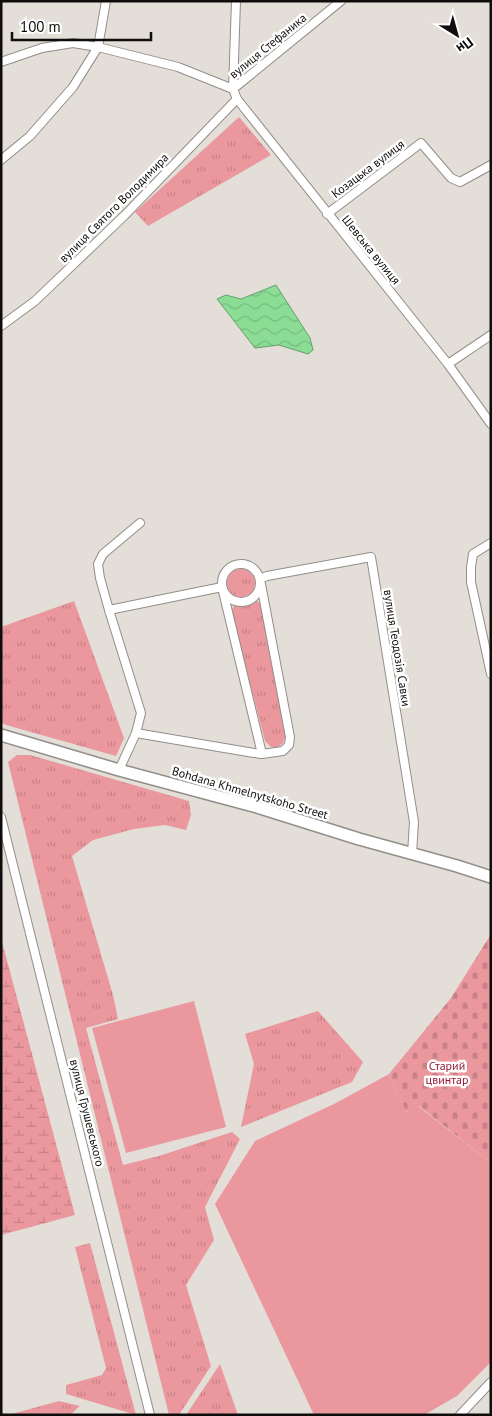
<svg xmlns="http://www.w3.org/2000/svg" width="492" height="1416" font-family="'PT Sans',sans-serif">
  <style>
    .grass { fill: url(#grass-tufts) }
    .wetland { fill: url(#wetland-marsh) }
    .cemetery { fill: url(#cemetery-stones) }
    .pitch { fill: #ea979d }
    .water { fill: url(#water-waves); stroke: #669f6c }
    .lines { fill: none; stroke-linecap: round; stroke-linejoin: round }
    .street-casing { stroke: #928e88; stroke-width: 10 }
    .secondary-casing { stroke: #928e88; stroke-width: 14 }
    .street { stroke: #fff; stroke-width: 8 }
    .secondary { stroke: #fff; stroke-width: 11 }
    .labels { text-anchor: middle; stroke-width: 5; stroke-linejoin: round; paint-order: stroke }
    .street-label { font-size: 12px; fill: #0e0d0b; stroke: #fff }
    .park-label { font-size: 12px; fill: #961935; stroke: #fff }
  </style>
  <defs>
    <pattern id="grass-tufts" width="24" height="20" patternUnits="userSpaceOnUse" patternTransform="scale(1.25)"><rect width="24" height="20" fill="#ea979d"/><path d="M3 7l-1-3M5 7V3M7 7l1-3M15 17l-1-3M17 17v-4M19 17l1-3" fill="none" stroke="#c88186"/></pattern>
    <pattern id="wetland-marsh" width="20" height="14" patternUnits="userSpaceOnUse" patternTransform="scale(1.25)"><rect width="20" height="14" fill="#ea979d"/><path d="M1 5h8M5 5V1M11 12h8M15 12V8" fill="none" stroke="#c88186"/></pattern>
    <pattern id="cemetery-stones" width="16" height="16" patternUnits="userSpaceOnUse" patternTransform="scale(1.25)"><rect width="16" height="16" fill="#ea979d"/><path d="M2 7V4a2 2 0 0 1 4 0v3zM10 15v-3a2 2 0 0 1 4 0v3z" fill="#c88186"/></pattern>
    <pattern id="water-waves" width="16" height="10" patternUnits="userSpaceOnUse" patternTransform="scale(1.25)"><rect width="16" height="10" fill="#8bdd95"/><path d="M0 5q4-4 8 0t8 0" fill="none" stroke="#77bc7f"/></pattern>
  </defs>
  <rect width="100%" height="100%" fill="#e3dfd8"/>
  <!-- grass -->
  <g class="grass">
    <path d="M239 117 271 155 148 226 135 212Z"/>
    <circle cx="241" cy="583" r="14"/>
    <path d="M74 601 124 738 116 756 6 725 1 722V627Z"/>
    <path d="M257 601 262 604 286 735 283 743 277 748 271 747 265 741 231 611 234 606Z"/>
    <path d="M17 755H30L189 801 191 815 186 830 165 825 134 829 93 840 72 856 113 995 118 1019 86 1028 123 1165 159 1156 232 1132 240 1139 205 1207 214 1240 186 1285 211 1366 179 1415H169L8 762Z"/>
    <path d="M318 1011 363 1062 352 1082 241 1127 254 1064 245 1034Z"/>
    <path d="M90 1243 136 1415 66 1394V1385L102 1375 106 1368 75 1247Z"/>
    <path d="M220 1364 238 1415H186Z"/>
    <path d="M59 1401 80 1406 70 1415H8Z"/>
  </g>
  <!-- wetland -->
  <path class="wetland" d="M1 938 75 1215 1 1235Z"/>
  <!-- cemetery -->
  <path class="cemetery" d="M491 934V1163L419 1106 406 1112 389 1074 451 998Z"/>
  <!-- pitch -->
  <g class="pitch">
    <path d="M194 1001 226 1127 126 1153 92 1028Z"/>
    <path d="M389 1074 406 1112 418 1106 491 1163V1362L457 1396 424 1415H314L215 1204 255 1141 336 1103Z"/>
  </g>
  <!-- water -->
  <path class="water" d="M276 285 310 338 313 350 308 354 279 345 255 348 217 299 226 295 241 299Z"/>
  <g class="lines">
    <defs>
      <g id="street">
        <path d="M236 1 233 89 237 99 448 364 491 424"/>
        <path d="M1 62 42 48 73 43 98 47 178 67 233 89"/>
        <path d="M233 89 341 1"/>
        <path d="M1 160 30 136 73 87 98 47 106 1"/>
        <path d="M327 214 421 143 451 178 460 182 491 165"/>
        <path d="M1 326 35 301 125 215 237 99"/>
        <path d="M448 364 491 335"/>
        <path d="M491 543 473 554 471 567V582L491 674"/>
        <circle cx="241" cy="583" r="19"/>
        <path d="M109 610 222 587 262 754"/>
        <path d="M136 733 254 753 262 754 283 751 289 745 290 737 260 579 267 576 371 557 414 822 412 854"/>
        <path d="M119 770 136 733 141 713 109 610 100 578 98 564 103 554 140 523"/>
        <path d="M1 817 150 1415"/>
        <path d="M460 1415 491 1382"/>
      </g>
      <path id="secondary" d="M1 735 119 770 257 807 359 839 457 866 491 877"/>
    </defs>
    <!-- street casing -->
    <use href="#street" class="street-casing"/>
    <!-- secondary casing -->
    <use href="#secondary" class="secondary-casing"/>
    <!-- street -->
    <use href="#street" class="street"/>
    <!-- secondary -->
    <use href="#secondary" class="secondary"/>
  </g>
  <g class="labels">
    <!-- street labels -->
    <g class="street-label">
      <text transform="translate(268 46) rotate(-39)" y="4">вулиця Стефаника</text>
      <text transform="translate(368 169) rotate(-37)" y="4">Козацька вулиця</text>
      <text transform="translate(114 208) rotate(-45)" y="4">вулиця Святого Володимира</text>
      <text transform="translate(371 250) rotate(51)" y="4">Шевська вулиця</text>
      <text transform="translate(397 648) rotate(81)" y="4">вулиця Теодозія Савки</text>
      <text transform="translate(250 793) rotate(16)" y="4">Bohdana Khmelnytskoho Street</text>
      <text transform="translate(87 1113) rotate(76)" y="4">вулиця Грушевського</text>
    </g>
    <!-- park labels -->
    <g class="park-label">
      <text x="447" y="1070">Старий<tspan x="447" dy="14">цвинтар</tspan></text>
    </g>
  </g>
  <!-- border -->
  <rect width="492" height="1416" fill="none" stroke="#0e0d0b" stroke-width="5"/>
  <!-- north arrow -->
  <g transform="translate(457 35) rotate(143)" stroke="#ffffff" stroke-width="4" paint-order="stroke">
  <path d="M0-4L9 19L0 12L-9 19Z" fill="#0e0d0b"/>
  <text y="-8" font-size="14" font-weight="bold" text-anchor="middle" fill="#0e0d0b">Пн</text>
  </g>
  <!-- scale -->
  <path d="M12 32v8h139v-8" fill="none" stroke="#0e0d0b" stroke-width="2.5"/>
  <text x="20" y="32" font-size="15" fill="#0e0d0b" stroke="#ffffff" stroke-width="4" paint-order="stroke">100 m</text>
</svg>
